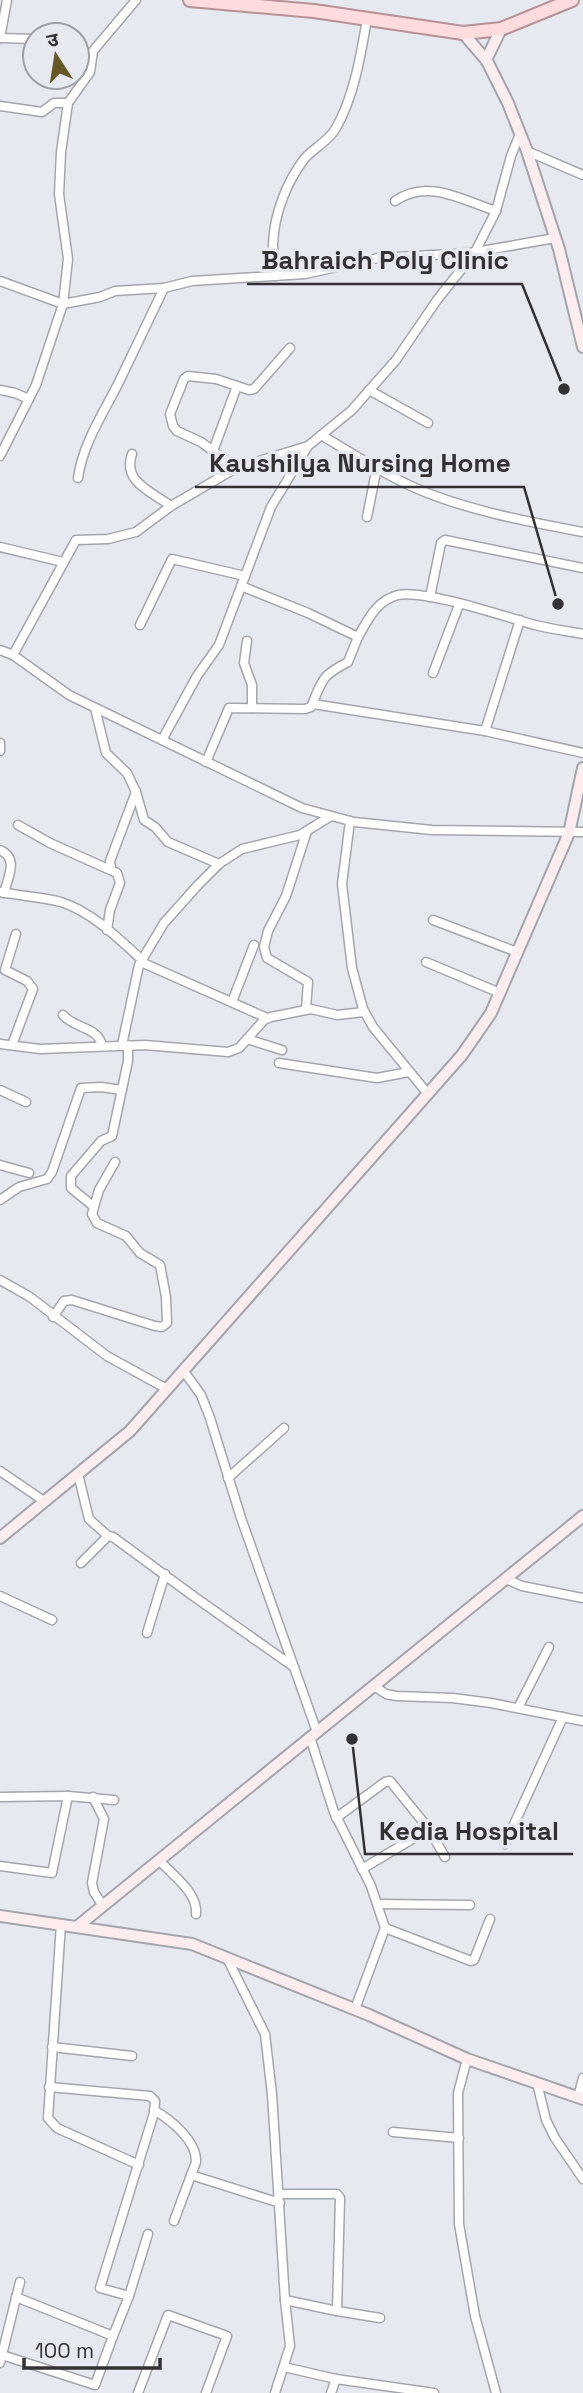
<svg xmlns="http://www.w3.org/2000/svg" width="583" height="2393" font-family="'Space Grotesk','Noto Sans Devanagari',sans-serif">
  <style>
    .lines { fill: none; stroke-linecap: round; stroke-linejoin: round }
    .street-casing { stroke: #a4a6ad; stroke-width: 11 }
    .secondary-casing { stroke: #a4a6ad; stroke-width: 14 }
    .primary-casing { stroke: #b69195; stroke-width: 16 }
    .street { stroke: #fff; stroke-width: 8 }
    .secondary { stroke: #feedee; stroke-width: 10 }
    .primary { stroke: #fedcde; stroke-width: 12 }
    .leader { fill: none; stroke: #323235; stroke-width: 2.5 }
    .callout-dot { fill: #323235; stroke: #e7e9f1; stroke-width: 2.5 }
    .callout-label { font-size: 26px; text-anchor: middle; font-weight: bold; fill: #323235; stroke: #e7e9f1; stroke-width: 7; stroke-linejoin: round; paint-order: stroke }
  </style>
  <rect width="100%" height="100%" fill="#e7e9f1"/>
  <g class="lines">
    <defs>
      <g id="street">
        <path d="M0 38 7 0"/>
        <path d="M0 38 35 39"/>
        <path d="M0 106 42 112 54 103H68"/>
        <path d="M527 151 583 175"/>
        <path d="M395 201C428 178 462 200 496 211"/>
        <path d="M276 276C275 265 273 254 273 244 274 214 287 181 305 158 315 147 329 141 336 128 354 97 361 54 367 19"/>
        <path d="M0 281 63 304 100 297 115 291 164 288 192 281 305 274 378 258 470 253 555 238"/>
        <path d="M0 390 15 393 29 399"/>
        <path d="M369 390 428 423"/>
        <path d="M321 435C350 452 380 472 411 486 461 509 528 522 583 532"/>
        <path d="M213 451 237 386"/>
        <path d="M132 454C122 482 152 492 171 506"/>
        <path d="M0 456 36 385 63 304 68 259 59 194 61 152 68 103 90 72 93 51 136 0"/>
        <path d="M236 468 201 442 177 431 173 426 170 414 184 379 188 376 216 379 249 390 254 389 290 348"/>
        <path d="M78 478C83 443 103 414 119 382 134 351 149 319 164 288"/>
        <path d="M367 517 377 467"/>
        <path d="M0 547 63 562"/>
        <path d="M241 586 308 613 358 637C369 618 376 601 398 595 424 589 506 617 535 625 551 629 567 631 583 634"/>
        <path d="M430 597 441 543 445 540 583 568"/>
        <path d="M140 625 172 559 245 576"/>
        <path d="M247 641 244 663 252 685V708"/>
        <path d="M0 650 13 655 69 695 302 808 354 822 432 830 583 832"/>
        <path d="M13 655 76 540 108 539 136 532 171 506 236 468 308 446 352 410 396 360 437 300 475 252 496 211 511 156 520 134"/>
        <path d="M433 673 459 605"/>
        <path d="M313 704 485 731 583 753"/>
        <path d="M95 708 106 753 127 773 136 792 144 820 155 827 168 842 219 864"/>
        <path d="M485 731 520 620"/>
        <path d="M162 740 197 676 219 645 271 507 308 446"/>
        <path d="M0 743V751"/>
        <path d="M206 762 229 708 305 709 311 707C323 679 321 676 348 662L358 637"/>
        <path d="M350 821 342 884 352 968 363 1009 373 1027 428 1094"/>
        <path d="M18 825 50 843 117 873 120 883 110 910 107 930"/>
        <path d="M0 850C19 858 8 877 4 893"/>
        <path d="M111 868 110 861 136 792"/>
        <path d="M0 892C20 896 41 897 61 902 92 912 118 938 142 960"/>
        <path d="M433 920 517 952"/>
        <path d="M141 962 267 1018"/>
        <path d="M426 962 500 993"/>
        <path d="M232 1002 254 945"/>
        <path d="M306 1009 308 982 267 958 264 947 268 931 286 896 307 831"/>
        <path d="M63 1015C75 1029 99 1027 102 1046"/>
        <path d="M247 1039 282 1050"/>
        <path d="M0 1044 40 1049 145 1045 228 1052 239 1048 264 1020 271 1017 311 1009 337 1015 364 1012"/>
        <path d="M12 1045 33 989 27 981 5 970 16 934"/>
        <path d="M122 1045 139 965 164 923 198 885 219 864 242 849 300 835 331 816"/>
        <path d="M279 1063 377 1078 409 1072"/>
        <path d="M0 1090 26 1102"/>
        <path d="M0 1165 29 1173"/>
        <path d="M0 1200 19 1187 47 1179 52 1172 81 1088 101 1087 122 1090"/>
        <path d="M93 1206 71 1188V1176L101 1141 112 1136 128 1061V1045"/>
        <path d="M0 1280 30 1297 107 1356 167 1389"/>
        <path d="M53 1317 64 1301 72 1300 155 1326 162 1327 167 1323 166 1297 160 1265 140 1253 126 1236 97 1223 92 1214 99 1190 115 1162"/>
        <path d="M183 1370 201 1395 210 1418 241 1518 317 1732"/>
        <path d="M0 1471 44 1501"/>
        <path d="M78 1474 89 1519 108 1536"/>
        <path d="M228 1478 284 1428"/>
        <path d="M81 1563 108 1536 113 1537 196 1598 294 1667"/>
        <path d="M506 1579 522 1586 583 1598"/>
        <path d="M0 1596 52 1620"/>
        <path d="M147 1633 165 1574"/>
        <path d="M374 1686 386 1694 396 1696 453 1698 491 1703 583 1721"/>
        <path d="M518 1708 549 1647"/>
        <path d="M310 1737 334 1812 371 1886 385 1928 355 2009"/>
        <path d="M0 1797 68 1796 114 1800"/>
        <path d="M93 1797 104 1819 92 1883 94 1892 103 1906"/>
        <path d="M336 1818 385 1782 390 1781 429 1829 445 1857"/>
        <path d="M505 1844 563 1717"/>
        <path d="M159 1860C172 1875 198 1892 196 1914"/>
        <path d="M0 1866 52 1873 68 1796"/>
        <path d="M362 1869 429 1829"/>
        <path d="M378 1904 470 1905"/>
        <path d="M61 1924 48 2118 57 2128 139 2165"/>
        <path d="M385 1928 471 1961 474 1960 490 1919"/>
        <path d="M227 1958 265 2034 272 2094 285 2300 290 2346 275 2393"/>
        <path d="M52 2047 132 2056"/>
        <path d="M467 2059 458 2093 459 2224 475 2316 496 2393"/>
        <path d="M537 2083 546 2120 555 2138 583 2179"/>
        <path d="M49 2087 150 2096 155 2101 154 2113 100 2288 129 2296"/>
        <path d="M578 2097 583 2078"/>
        <path d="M154 2110C171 2120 197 2141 196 2162L174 2221"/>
        <path d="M393 2132 459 2138"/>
        <path d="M191 2175 280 2203"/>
        <path d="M279 2194H337L340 2198 337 2311 285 2300"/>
        <path d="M337 2311 380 2318"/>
        <path d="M113 2336 129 2296 148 2234"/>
        <path d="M2 2355 95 2385 113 2336 16 2297"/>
        <path d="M0 2363 20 2282"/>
        <path d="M284 2367 336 2379 434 2393"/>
        <path d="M138 2393 168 2315 227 2336 206 2393"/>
        <path d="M331 2393 336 2379"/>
      </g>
      <g id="secondary">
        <path d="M463 33 487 61 508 103 527 151 559 249 583 347"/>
        <path d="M486 60 501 29"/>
        <path d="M0 1538 130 1431 462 1055 491 1013 569 833 583 768"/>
        <path d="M0 1916 192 1944 369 2015 467 2059 583 2099"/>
        <path d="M78 1926 583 1516"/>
      </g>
      <path id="primary" d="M190 0 314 11 463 33 501 29 572 0"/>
    </defs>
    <!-- street casing -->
    <use href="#street" class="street-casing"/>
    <!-- secondary casing -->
    <use href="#secondary" class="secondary-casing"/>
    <!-- primary casing -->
    <use href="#primary" class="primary-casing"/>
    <!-- street -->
    <use href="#street" class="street"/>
    <!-- secondary -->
    <use href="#secondary" class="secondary"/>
    <!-- primary -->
    <use href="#primary" class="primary"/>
  </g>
  <!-- callouts -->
  <path class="leader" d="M564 389L522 284H247M558 604L524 487H195M352 1739L365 1854H573"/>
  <g class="callout-dot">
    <circle cx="564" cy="389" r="7"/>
    <circle cx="558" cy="604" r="7"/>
    <circle cx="352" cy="1739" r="7"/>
  </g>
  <g class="callout-label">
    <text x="385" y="269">Bahraich Poly Clinic</text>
    <text x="360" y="472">Kaushilya Nursing Home</text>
    <text x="469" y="1840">Kedia Hospital</text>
  </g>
  <!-- north arrow -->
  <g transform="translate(56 56) rotate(348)"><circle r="33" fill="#e7e9f1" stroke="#9fa0a6" stroke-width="2"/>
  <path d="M0-5L12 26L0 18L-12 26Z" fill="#665926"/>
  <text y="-10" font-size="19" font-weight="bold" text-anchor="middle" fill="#323235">उ</text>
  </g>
  <!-- scale -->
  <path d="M24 2358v10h136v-10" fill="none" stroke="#323235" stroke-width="3.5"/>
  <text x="35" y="2358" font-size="21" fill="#323235" stroke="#e7e9f1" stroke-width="5" paint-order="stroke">100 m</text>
</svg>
